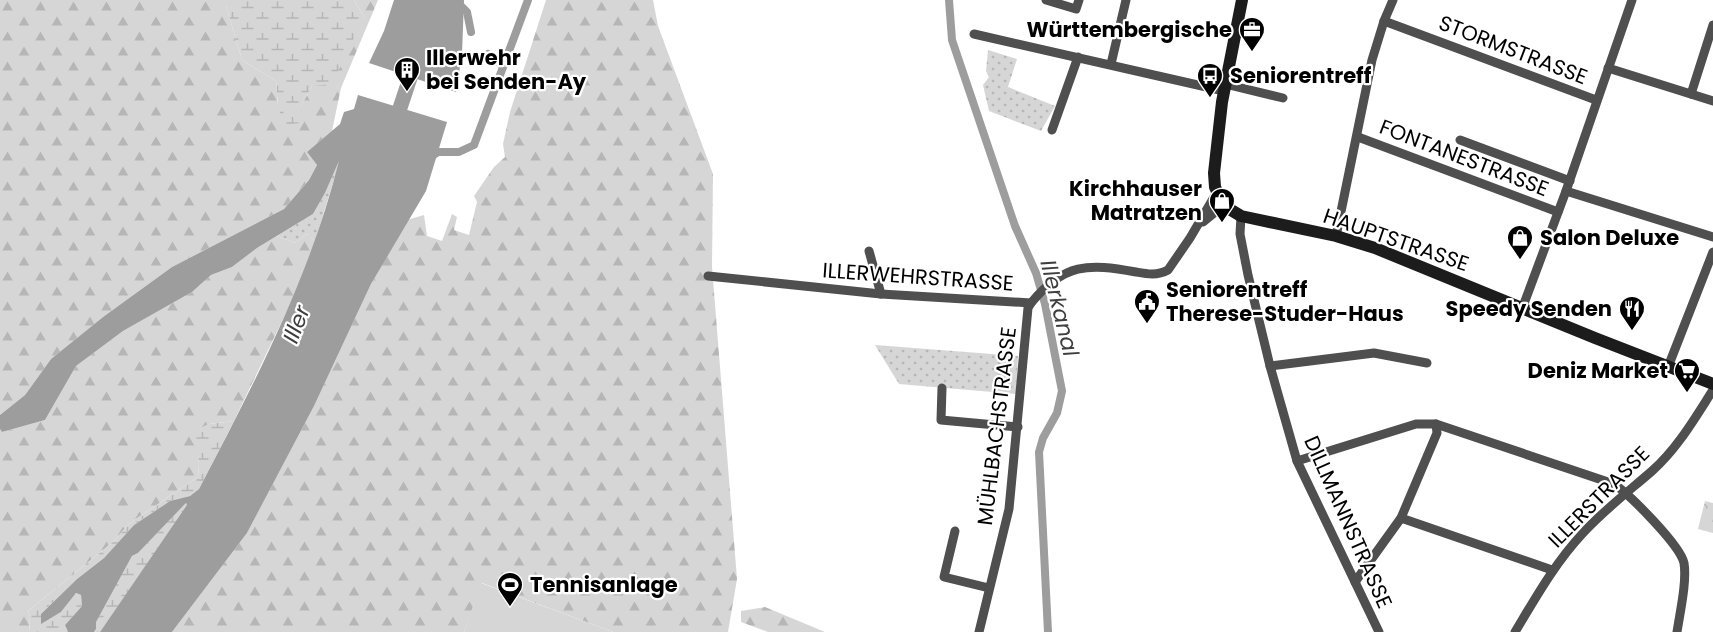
<svg xmlns="http://www.w3.org/2000/svg" width="1713" height="632" font-family="Poppins,sans-serif">
  <style>
    .grass { fill: url(#grass-dots) }
    .forest { fill: url(#forest-firs) }
    .wetland { fill: url(#wetland-marsh) }
    .park { fill: url(#park-crowns) }
    .pitch { fill: #d6d6d6 }
    .water { fill: #9d9d9d }
    .lines { fill: none; stroke-linecap: round; stroke-linejoin: round }
    .canal { stroke: #9d9d9d; stroke-width: 8 }
    .river { stroke: #9d9d9d; stroke-width: 15 }
    .minor { stroke: #4f4f4f; stroke-width: 9 }
    .secondary { stroke: #1c1c1c; stroke-width: 12 }
    .labels { text-anchor: middle; stroke-width: 4.5; stroke-linejoin: round; paint-order: stroke }
    .poi-label { font-size: 21px; font-weight: bold; fill: #000; stroke: #fff; text-anchor: start }
    .street-label { font-size: 21px; fill: #000; stroke: #fff }
    .water-label { font-size: 22px; font-style: italic; fill: #3e3e3e; stroke: #fff }
  </style>
  <defs>
    <pattern id="grass-dots" width="8" height="8" patternUnits="userSpaceOnUse" patternTransform="scale(1.5)"><rect width="8" height="8" fill="#d6d6d6"/><path d="M2 2h.1M6 6h.1" fill="none" stroke="#b6b6b6" stroke-width="1.8" stroke-linecap="round"/></pattern>
    <pattern id="forest-firs" width="22" height="20" patternUnits="userSpaceOnUse" patternTransform="scale(1.5)"><rect width="22" height="20" fill="#d6d6d6"/><path d="M5 1l3.5 6h-7zM16 11l3.5 6h-7z" fill="#b6b6b6"/></pattern>
    <pattern id="wetland-marsh" width="20" height="14" patternUnits="userSpaceOnUse" patternTransform="scale(1.5)"><rect width="20" height="14" fill="#d6d6d6"/><path d="M1 5h8M5 5V1M11 12h8M15 12V8" fill="none" stroke="#b6b6b6"/></pattern>
    <pattern id="park-crowns" width="20" height="18" patternUnits="userSpaceOnUse" patternTransform="scale(1.5)"><rect width="20" height="18" fill="#d6d6d6"/><path d="M2 6a3 3 0 1 1 6 0M12 15a3 3 0 1 1 6 0" fill="none" stroke="#b6b6b6"/></pattern>
  </defs>
  <rect width="100%" height="100%" fill="#fff"/>
  <!-- grass -->
  <g class="grass">
    <path d="M988 50 1017 59 1008 87 1055 106 1041 131 989 111 983 85 989 77 986 71Z"/>
    <path d="M342 154 315 241 307 234 295 243 277 236 313 214 325 193Z"/>
    <path d="M875 345 1018 356 1016 394 899 384Z"/>
  </g>
  <!-- forest -->
  <g class="forest">
    <path d="M0 0H226V6L242 60 276 81 278 106 301 123V106L312 86 364 17 354 0H378L341 88 332 131 307 152 317 165 309 180 284 209 172 267 103 317 51 359 25 395 0 415Z"/>
    <path d="M546 0H653L658 26 713 174 712 267 737 579 728 632H613L482 583 464 632H172L247 533 314 406 371 284 407 220 424 215 427 236 442 241 452 214 457 217 454 230 469 235 477 202 474 196 494 167 505 157 503 144 510 112Z"/>
    <path d="M307 234 315 241 297 290 234 421 209 424 196 431 199 464 198 477 130 523 113 542 28 611 30 616 29 632H0V429L2 432 45 420 76 366 123 331 192 292 211 275 232 267 257 248 277 236 295 243Z"/>
    <path d="M765 607 825 632H768L741 622V611Z"/>
  </g>
  <!-- wetland -->
  <g class="wetland">
    <path d="M226 0H354L364 17 332 84 312 86 301 106V123L284 125 278 106 276 81 242 60 226 6Z"/>
    <path d="M234 421 199 489 190 496 170 501 134 525 104 558 77 579 41 614 42 623 61 612 76 593 81 595 82 606 65 625 68 632H29L30 616 28 611 113 542 130 523 198 477 199 464 195 431 209 424Z"/>
    <path d="M186 503 188 505 100 632H94L96 629 95 622 132 556 138 553Z"/>
  </g>
  <!-- park -->
  <path class="park" d="M1705 501 1713 503V533L1698 529Z"/>
  <!-- pitch -->
  <path class="pitch" d="M481 583 613 632H464Z"/>
  <!-- water -->
  <g class="water">
    <path d="M394 0H464L462 54 456 92 369 63 384 31Z"/>
    <path d="M358 95 447 122 426 191 371 284 314 406 247 533 172 632H100L187 505 186 503 138 553 132 556 96 622V629L94 632H68L65 625 82 606 81 595 76 593 61 612 41 624V614L77 579 104 558 134 525 170 501 190 496 199 489C254 384 310 277 339 161L325 193 313 214 257 248 232 267 211 275 192 292 123 331 76 366 45 420 2 432 0 429V415L25 395 51 359 103 317 172 267 284 209 309 180 317 165 307 152 340 124 344 112 354 109Z"/>
  </g>
  <g class="lines">
    <!-- canal -->
    <g class="canal">
      <path d="M455 0 467 12 471 32"/>
      <path d="M949 0 952 40 1015 226 1036 273 1045 304 1062 391 1057 413 1043 438 1039 452 1048 632"/>
      <path d="M488 54 503 66"/>
      <path d="M430 157 438 152H459L474 145 528 0"/>
    </g>
    <!-- river -->
    <path class="river" d="M395 128 400 108 416 60"/>
    <!-- minor -->
    <g class="minor">
      <path d="M1046 0 1076 9 1079 0"/>
      <path d="M1384 21 1596 100"/>
      <path d="M974 34 1224 91"/>
      <path d="M1111 64 1126 0"/>
      <path d="M1608 68 1713 101"/>
      <path d="M1225 84 1283 98"/>
      <path d="M1691 94 1713 25"/>
      <path d="M1052 130 1078 57"/>
      <path d="M1358 137 1558 212"/>
      <path d="M1460 140 1570 181"/>
      <path d="M1566 191 1713 237"/>
      <path d="M1241 216 1240 234 1248 275 1270 366 1297 461 1379 632"/>
      <path d="M1203 222 1225 204"/>
      <path d="M1336 236 1372 60 1384 21 1393 0"/>
      <path d="M869 251 881 294"/>
      <path d="M708 276 881 294 1031 303C1064 263 1088 263 1136 272 1147 274 1157 276 1168 270L1190 238 1217 192"/>
      <path d="M1522 309 1566 191 1632 0"/>
      <path d="M1270 366 1374 353 1427 363"/>
      <path d="M1668 367 1713 252"/>
      <path d="M942 388 941 420 1018 427"/>
      <path d="M1297 461 1416 424H1436L1614 484C1630 495 1680 545 1684 563 1687 582 1680 612 1677 632"/>
      <path d="M1401 518 1552 570"/>
      <path d="M955 531 944 577 989 588"/>
      <path d="M1355 582 1401 518 1437 433 1436 424"/>
      <path d="M979 632 1009 509 1028 308 1031 303"/>
      <path d="M1515 632C1536 597 1555 563 1583 533 1604 510 1629 491 1652 471 1677 449 1695 418 1713 390"/>
    </g>
    <!-- secondary -->
    <path class="secondary" d="M1242 0 1222 102 1214 173 1215 187 1219 196 1231 210 1241 216 1336 236 1375 248 1595 338 1713 384"/>
  </g>
  <!-- icons -->
  <defs>
    <symbol id="office-pin" viewBox="-11 -11 22 30"><path d="M0 17L-7.5 6A9.5 9.5 0 1 1 7.5 6Z" fill="#000" stroke="#fff"/><path d="M-6-3h4V-5.5h4V-3h4V5H-6ZM-1-4.5V-3h2v-1.5ZM-6 0V1H6V0Z" fill="#fff"/></symbol>
    <symbol id="building-pin" viewBox="-11 -11 22 30"><path d="M0 17L-7.5 6A9.5 9.5 0 1 1 7.5 6Z" fill="#000" stroke="#fff"/><path d="M-4-6H4V6H1V3H-1V6H-4ZM-2.5-4.3h1.7v1.8h-1.7ZM.8-4.3h1.7v1.8H.8ZM-2.5-1h1.7V.8h-1.7ZM.8-1h1.7V.8H.8Z" fill="#fff"/></symbol>
    <symbol id="bus-pin" viewBox="-11 -11 22 30"><path d="M0 17L-7.5 6A9.5 9.5 0 1 1 7.5 6Z" fill="#000" stroke="#fff"/><path d="M-5-6H5V4H4V6H2V4H-2V6H-4V4H-5ZM-3.5-4V0h7V-4ZM-3.5 1.2v1.5H-2V1.2ZM2 1.2v1.5H3.5V1.2Z" fill="#fff"/></symbol>
    <symbol id="shop-pin" viewBox="-11 -11 22 30"><path d="M0 17L-7.5 6A9.5 9.5 0 1 1 7.5 6Z" fill="#000" stroke="#fff"/><path d="M-5-2.5h2.3a2.7 3.5 0 0 1 5.4 0H5L5.5 6h-11ZM-1.5-2.5h3a1.5 2.3 0 0 0-3 0Z" fill="#fff"/></symbol>
    <symbol id="civic-pin" viewBox="-11 -11 22 30"><path d="M0 17L-7.5 6A9.5 9.5 0 1 1 7.5 6Z" fill="#000" stroke="#fff"/><path d="M-.6-6.5H3V-4.5H.6V-3L4-1V1h2V6H-6V1h2V-1L-.6-3ZM-1.2 2.5V6h2.4V2.5Z" fill="#fff"/></symbol>
    <symbol id="restaurant-pin" viewBox="-11 -11 22 30"><path d="M0 17L-7.5 6A9.5 9.5 0 1 1 7.5 6Z" fill="#000" stroke="#fff"/><path d="M-5-6h1v4h1v-4h1v4h1v-4h1v5L-1.5 .5V6h-2V.5L-5-1ZM5-6V6H3V1.5H1.5Q1.5-4 5-6Z" fill="#fff"/></symbol>
    <symbol id="supermarket-pin" viewBox="-11 -11 22 30"><path d="M0 17L-7.5 6A9.5 9.5 0 1 1 7.5 6Z" fill="#000" stroke="#fff"/><path d="M-6-5.5h2.5l.6 2H6L4.5 2H-2.5L-4.4-4H-6ZM-1.5 3.2a1.3 1.3 0 1 0 .1 0ZM3 3.2a1.3 1.3 0 1 0 .1 0Z" fill="#fff"/></symbol>
    <symbol id="stadium-pin" viewBox="-11 -11 22 30"><path d="M0 17L-7.5 6A9.5 9.5 0 1 1 7.5 6Z" fill="#000" stroke="#fff"/><path d="M0-5a6.5 5 0 1 0 0 10a6.5 5 0 1 0 0-10ZM-3.5-1.8h7v3.6h-7Z" fill="#fff"/></symbol>
  </defs>
  <g fill-rule="evenodd">
    <use href="#office-pin" x="1237" y="15" width="30" height="40"/>
    <use href="#building-pin" x="392" y="55" width="30" height="40"/>
    <use href="#bus-pin" x="1195" y="61" width="30" height="40"/>
    <use href="#shop-pin" x="1207" y="186" width="30" height="40"/>
    <use href="#shop-pin" x="1505" y="223" width="30" height="40"/>
    <use href="#civic-pin" x="1132" y="287" width="30" height="40"/>
    <use href="#restaurant-pin" x="1617" y="294" width="30" height="40"/>
    <use href="#supermarket-pin" x="1672" y="356" width="30" height="40"/>
    <use href="#stadium-pin" x="495" y="570" width="30" height="40"/>
  </g>
  <g class="labels">
    <!-- poi labels -->
    <g class="poi-label">
      <text x="1232" y="37" text-anchor="end">Württembergische</text>
      <text x="426" y="65">Illerwehr<tspan x="426" dy="24">bei Senden-Ay</tspan></text>
      <text x="1230" y="83">Seniorentreff</text>
      <text x="1202" y="196" text-anchor="end">Kirchhauser<tspan x="1202" dy="24">Matratzen</tspan></text>
      <text x="1540" y="245">Salon Deluxe</text>
      <text x="1166" y="297">Seniorentreff<tspan x="1166" dy="24">Therese-Studer-Haus</tspan></text>
      <text x="1612" y="316" text-anchor="end">Speedy Senden</text>
      <text x="1668" y="378" text-anchor="end">Deniz Market</text>
      <text x="530" y="592">Tennisanlage</text>
    </g>
    <!-- street labels -->
    <g class="street-label">
      <text transform="translate(1513 50) rotate(21)" y="7">STORMSTRASSE</text>
      <text transform="translate(1464 158) rotate(21)" y="7">FONTANESTRASSE</text>
      <text transform="translate(1396 240) rotate(19)" y="7">HAUPTSTRASSE</text>
      <text transform="translate(918 277) rotate(4)" y="7">ILLERWEHRSTRASSE</text>
      <text transform="translate(997 426) rotate(-83)" y="7">MÜHLBACHSTRASSE</text>
      <text transform="translate(1599 497) rotate(-45)" y="7">ILLERSTRASSE</text>
      <text transform="translate(1348 522) rotate(66)" y="7">DILLMANNSTRASSE</text>
    </g>
    <!-- water labels -->
    <g class="water-label">
      <text transform="translate(1060 308) rotate(76)" y="8">Illerkanal</text>
      <text transform="translate(296 324) rotate(-69)" y="8">Iller</text>
    </g>
  </g>
</svg>
